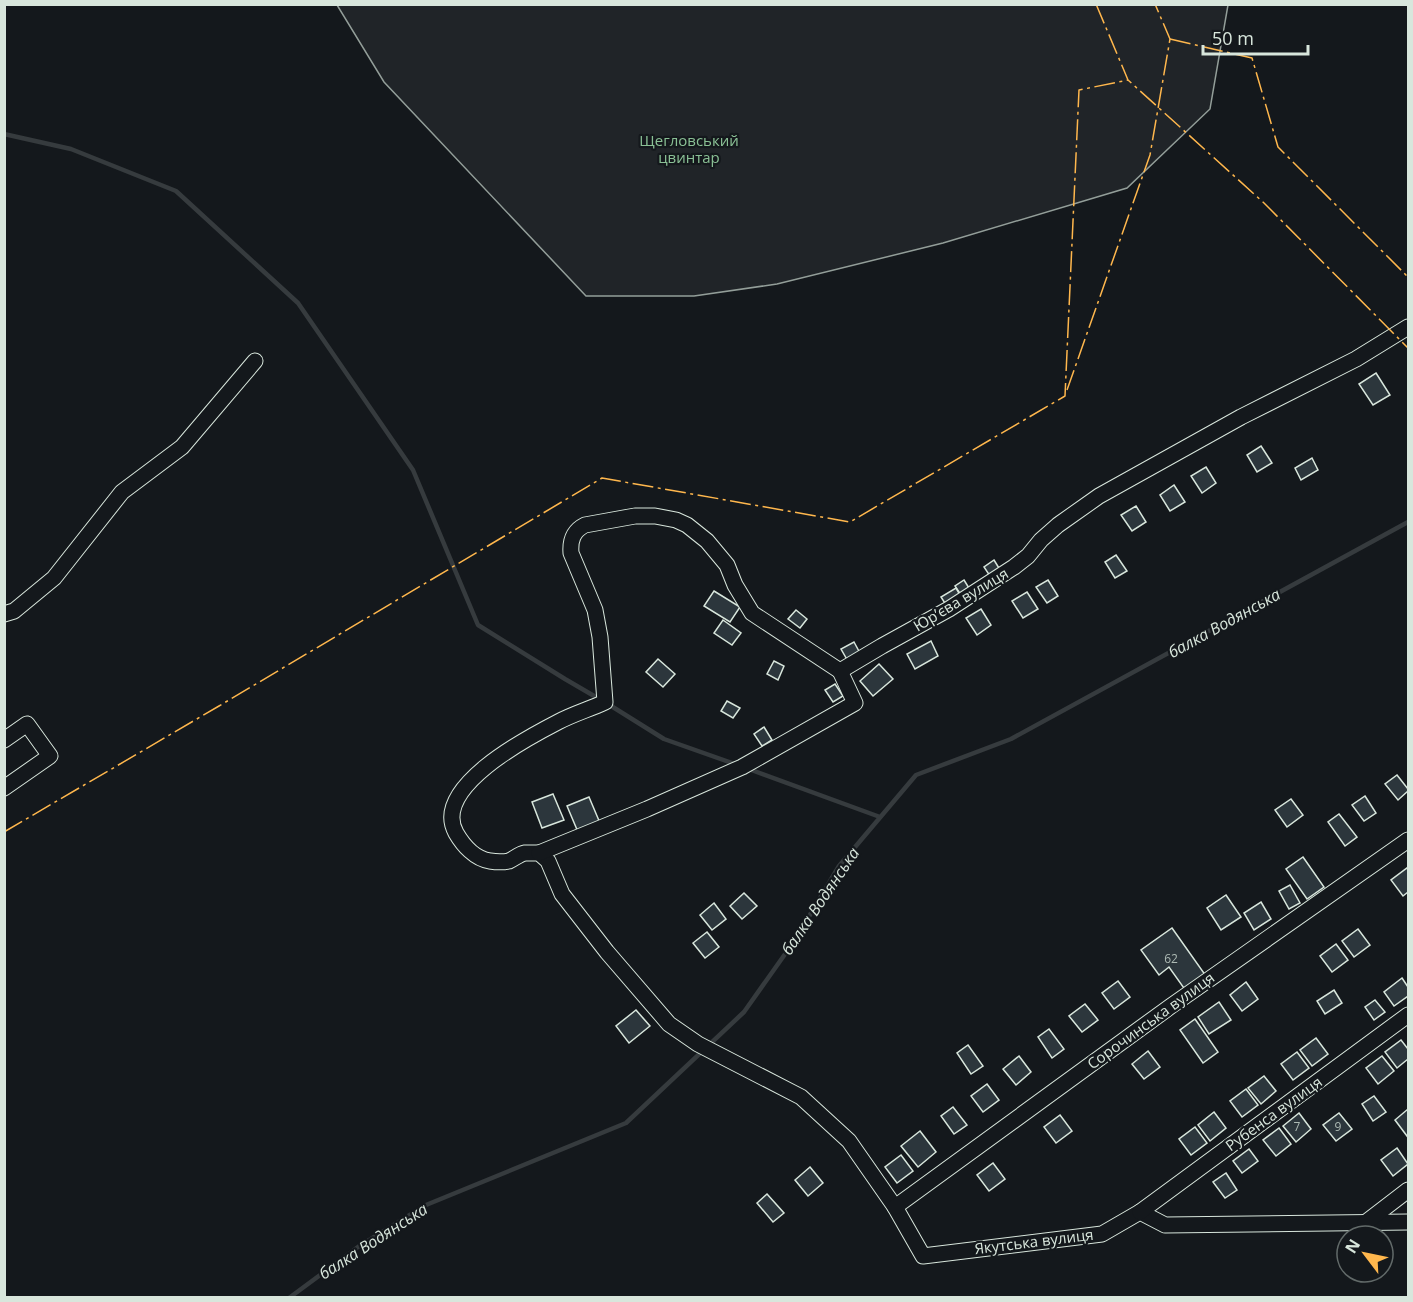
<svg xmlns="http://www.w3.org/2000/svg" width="1413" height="1302" font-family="'Open Sans',sans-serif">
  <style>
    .green { fill: #202428; stroke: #939e99; stroke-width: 1.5 }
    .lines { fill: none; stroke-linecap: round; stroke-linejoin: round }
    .stream { stroke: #363b3e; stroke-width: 4.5 }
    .building { fill: #2c363c; stroke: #d8e6dc; stroke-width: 1.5 }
    .minor-casing { stroke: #d8e6dc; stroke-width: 17 }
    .minor { stroke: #14181c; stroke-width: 15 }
    .power { stroke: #ffb74d; stroke-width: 1.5; stroke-dasharray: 21 4.5 3 4.5; stroke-linecap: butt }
    .labels { text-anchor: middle; stroke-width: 4.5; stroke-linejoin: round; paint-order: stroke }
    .number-label { font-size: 12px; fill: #adbab4 }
    .park-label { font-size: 15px; fill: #8ac095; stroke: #14181c }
    .street-label { font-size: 15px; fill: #d8e6dc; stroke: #14181c }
    .water-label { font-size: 16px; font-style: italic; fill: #d8e6dc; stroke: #14181c }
  </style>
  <rect width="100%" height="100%" fill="#14181c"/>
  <!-- green -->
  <path class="green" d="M337 5H1228L1210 109 1127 188 943 243 777 284 694 296H586L384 82Z"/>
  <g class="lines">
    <!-- stream -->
    <g class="stream">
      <path d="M4 134 71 149 176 191 298 303 413 470 478 625 565 679 601 700"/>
      <path d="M608 704 664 739 735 764"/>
      <path d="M746 768 880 817"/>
      <path d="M289 1298 358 1247 426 1205 626 1123 744 1012 795 940 839 866 916 775 1011 739 1408 522"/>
    </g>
  </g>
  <!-- building -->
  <g class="building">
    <path d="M1376 373 1390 395 1373 405 1359 384Z"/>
    <path d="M1261 446 1272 463 1257 472 1247 455Z"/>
    <path d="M1312 458 1318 470 1301 480 1295 468Z"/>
    <path d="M1206 467 1216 483 1202 493 1191 476Z"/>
    <path d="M1174 485 1185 502 1170 511 1160 495Z"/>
    <path d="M1136 506 1146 522 1132 531 1121 515Z"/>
    <path d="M1116 555 1127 571 1115 578 1105 562Z"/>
    <path d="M994 560 1002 573 992 579 984 567Z"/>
    <path d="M964 580 972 593 963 598 955 586Z"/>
    <path d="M1048 580 1058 596 1047 603 1036 587Z"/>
    <path d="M956 588 963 600 948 608 941 597Z"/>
    <path d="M714 591 740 607 730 622 704 606Z"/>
    <path d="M1027 592 1038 609 1023 618 1012 601Z"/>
    <path d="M981 609 991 625 977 635 966 618Z"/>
    <path d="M796 610 807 619 800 628 788 619Z"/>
    <path d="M723 620 741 633 732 645 714 633Z"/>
    <path d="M931 641 938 656 915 669 907 654Z"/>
    <path d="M854 642 861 655 849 663 841 649Z"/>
    <path d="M658 659 675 674 663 687 646 672Z"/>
    <path d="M774 661 784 666 778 680 767 674Z"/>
    <path d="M879 664 893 679 873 696 860 681Z"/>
    <path d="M835 684 843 696 833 702 825 690Z"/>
    <path d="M727 701 740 708 733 718 721 711Z"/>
    <path d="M764 727 772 740 762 746 754 734Z"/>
    <path d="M1397 775 1408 789V791L1398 800 1385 784Z"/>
    <path d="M553 794 564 820 542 828 532 802Z"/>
    <path d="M1365 796 1376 813 1364 821 1352 805Z"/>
    <path d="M589 797 600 823 578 832 567 806Z"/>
    <path d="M1291 799 1303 815 1287 827 1275 810Z"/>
    <path d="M1339 814 1357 837 1345 846 1328 822Z"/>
    <path d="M1303 857 1324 887 1307 899 1286 869Z"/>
    <path d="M1407 868 1408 870V892L1403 896 1391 880Z"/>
    <path d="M1290 885 1300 903 1289 909 1279 891Z"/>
    <path d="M744 893 757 906 742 919 730 906Z"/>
    <path d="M1226 895 1241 917 1221 930 1207 908Z"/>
    <path d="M1261 902 1271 919 1254 930 1244 913Z"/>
    <path d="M714 903 726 919 712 930 700 915Z"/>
    <path d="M1172 928 1206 976 1186 991 1169 967 1159 975 1141 950Z"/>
    <path d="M1358 929 1370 945 1354 957 1342 941Z"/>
    <path d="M707 932 719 947 705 958 693 943Z"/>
    <path d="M1336 944 1348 960 1332 972 1320 956Z"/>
    <path d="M1402 978 1408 987V996L1394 1006 1384 992Z"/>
    <path d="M1118 981 1130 997 1114 1009 1102 993Z"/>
    <path d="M1246 982 1258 999 1242 1011 1230 995Z"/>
    <path d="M1334 990 1342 1003 1325 1014 1317 1001Z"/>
    <path d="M1375 1000 1385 1012 1374 1020 1365 1007Z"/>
    <path d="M1219 1002 1231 1020 1209 1034 1198 1017Z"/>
    <path d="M1085 1004 1098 1020 1082 1032 1069 1016Z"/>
    <path d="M636 1010 650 1026 629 1043 616 1026Z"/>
    <path d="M1195 1019 1218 1052 1203 1063 1180 1030Z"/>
    <path d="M1049 1029 1064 1049 1052 1058 1038 1037Z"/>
    <path d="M1316 1038 1328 1054 1312 1066 1300 1050Z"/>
    <path d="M1401 1040 1408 1049V1059L1397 1068 1385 1052Z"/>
    <path d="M968 1045 983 1066 971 1074 957 1053Z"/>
    <path d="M1148 1051 1160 1067 1144 1079 1132 1064Z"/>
    <path d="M1297 1052 1309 1068 1293 1080 1281 1064Z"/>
    <path d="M1019 1056 1031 1072 1016 1085 1003 1069Z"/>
    <path d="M1382 1056 1394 1071 1378 1084 1366 1068Z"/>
    <path d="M1264 1076 1276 1091 1261 1104 1248 1088Z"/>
    <path d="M987 1084 999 1100 983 1112 971 1096Z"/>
    <path d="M1246 1089 1258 1105 1242 1117 1230 1101Z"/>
    <path d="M1374 1096 1386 1112 1373 1121 1362 1104Z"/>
    <path d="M953 1107 967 1125 954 1134 941 1116Z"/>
    <path d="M1408 1109V1135L1407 1136 1395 1120Z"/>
    <path d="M1214 1112 1226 1128 1210 1141 1198 1125Z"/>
    <path d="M1299 1113 1311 1129 1296 1142 1283 1126Z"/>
    <path d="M1339 1113 1352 1129 1336 1141 1323 1125Z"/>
    <path d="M1060 1115 1072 1131 1056 1143 1044 1127Z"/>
    <path d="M1195 1127 1207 1143 1191 1155 1179 1139Z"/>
    <path d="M1279 1128 1291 1144 1276 1156 1263 1140Z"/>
    <path d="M920 1131 936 1152 918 1167 901 1146Z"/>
    <path d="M1397 1148 1408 1164 1393 1176 1381 1160Z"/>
    <path d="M1249 1149 1258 1161 1242 1173 1233 1161Z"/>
    <path d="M901 1155 913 1171 897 1183 885 1167Z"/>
    <path d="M993 1163 1005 1179 989 1191 977 1175Z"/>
    <path d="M810 1167 823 1183 808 1196 795 1180Z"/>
    <path d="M1226 1173 1237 1190 1225 1198 1213 1182Z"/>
    <path d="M767 1194 784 1213 773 1222 757 1203Z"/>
  </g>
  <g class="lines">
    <defs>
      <g id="minor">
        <path d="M4 614 14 611 54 578 122 492 182 447 255 361"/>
        <path d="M840 671 752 613 735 585 727 565 707 541 687 525 676 520 655 516H635L585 525C573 531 570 540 571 553L595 610 600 637 605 702C590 709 573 714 558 722 527 738 431 788 456 833 463 845 475 859 490 861 496 862 504 862 509 861 514 859 519 854 525 853 529 853 535 853 539 853L548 861 562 894 607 952 669 1024 698 1044 801 1097 849 1141 895 1207 923 1256 1102 1234 1140 1212 1165 1225 1408 1222"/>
        <path d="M4 740 27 724 50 756 4 788"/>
        <path d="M539 853 647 809 742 767 855 703 840 671 882 646 949 609 1014 567 1028 556 1041 540 1058 525 1099 496 1241 417 1356 359 1408 327"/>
        <path d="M895 1207 1171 1006 1408 840"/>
        <path d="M1140 1212 1408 1015"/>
        <path d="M1365 1223 1408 1190"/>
      </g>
    </defs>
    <!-- minor casing -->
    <use href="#minor" class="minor-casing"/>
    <!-- minor -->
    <use href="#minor" class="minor"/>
    <!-- power -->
    <g class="power">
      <path d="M1096 4 1128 80 1264 203 1408 348"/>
      <path d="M1170 39 1252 58 1278 147 1408 277"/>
      <path d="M1067 390 1150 155 1170 39 1155 4"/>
      <path d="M4 832 219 706 602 478 850 522 1065 396 1079 90 1128 80"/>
    </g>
  </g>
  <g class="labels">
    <!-- number labels -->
    <g class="number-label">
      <text x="1171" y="963">62</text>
      <text x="1297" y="1131">7</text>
      <text x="1338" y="1131">9</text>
    </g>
    <!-- park labels -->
    <g class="park-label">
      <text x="689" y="146">Щегловський<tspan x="689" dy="17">цвинтар</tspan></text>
    </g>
    <!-- street labels -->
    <g class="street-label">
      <text transform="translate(961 600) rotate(-31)" y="5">Юр’єва вулиця</text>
      <text transform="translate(1151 1021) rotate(-36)" y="5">Сорочинська вулиця</text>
      <text transform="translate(1274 1114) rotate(-36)" y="5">Рубенса вулиця</text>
      <text transform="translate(1034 1242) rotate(-7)" y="5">Якутська вулиця</text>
    </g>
    <!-- water labels -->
    <g class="water-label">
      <text transform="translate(1224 623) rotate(-29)" y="6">балка Водянська</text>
      <text transform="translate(820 901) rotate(-56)" y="6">балка Водянська</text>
      <text transform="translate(373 1241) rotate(-33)" y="6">балка Водянська</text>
    </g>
  </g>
  <!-- border -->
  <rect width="1413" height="1302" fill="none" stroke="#d8e6dc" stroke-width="12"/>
  <!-- north arrow -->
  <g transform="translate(1365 1254) rotate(302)"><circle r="28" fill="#14181c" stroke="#626a69" stroke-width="1.5"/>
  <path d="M0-4.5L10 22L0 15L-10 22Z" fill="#ffb74d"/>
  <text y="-9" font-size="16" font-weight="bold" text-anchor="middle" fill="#d8e6dc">N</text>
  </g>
  <!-- scale -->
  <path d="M1203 45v9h105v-9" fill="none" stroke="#d8e6dc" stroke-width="3"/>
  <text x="1212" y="45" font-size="18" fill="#d8e6dc" stroke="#14181c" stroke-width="4.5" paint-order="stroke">50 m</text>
</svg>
